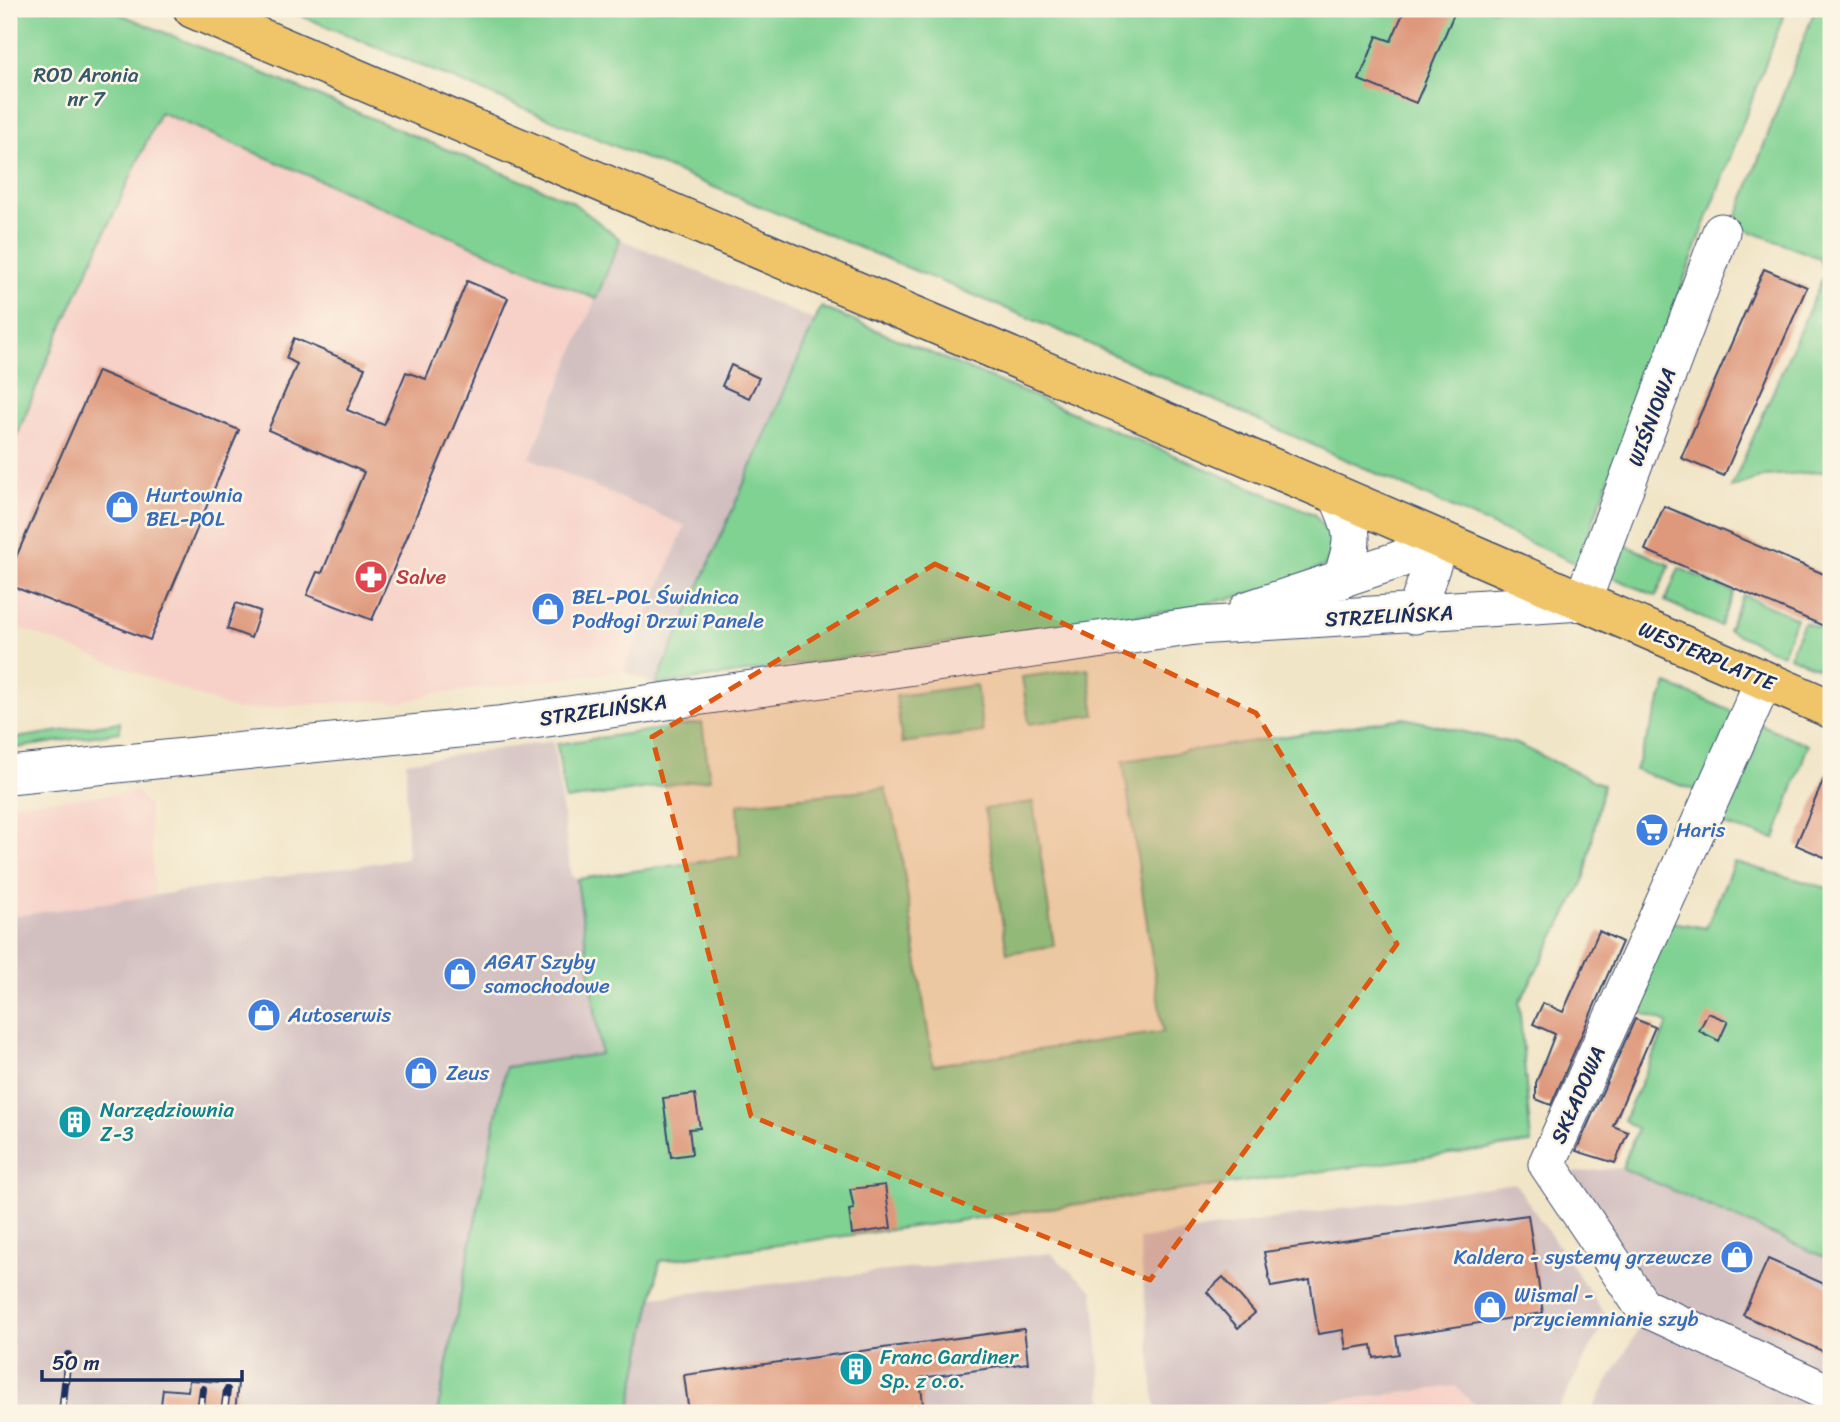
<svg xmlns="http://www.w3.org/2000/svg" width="1840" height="1422" font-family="Sriracha,sans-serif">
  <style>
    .built { fill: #f7d1c8 }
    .industrial { fill: #d2bfc0 }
    .green { fill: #80d293; stroke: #4e8078; stroke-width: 2 }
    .building { fill: #de987b }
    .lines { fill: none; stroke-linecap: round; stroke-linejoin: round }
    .minor-casing { stroke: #3b4a6e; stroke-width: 39 }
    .major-casing { stroke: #3b4a6e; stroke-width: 41 }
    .minor { stroke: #fff; stroke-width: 37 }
    .major { stroke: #f0c469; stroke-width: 38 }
    .rail-casing { stroke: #1b2f5e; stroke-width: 8 }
    .rail { stroke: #fcf5e5; stroke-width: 5; stroke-dasharray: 16; stroke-linecap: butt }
    .marked { fill: #de5710; fill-opacity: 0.2; stroke: #de5710; stroke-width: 5; stroke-dasharray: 14 9; stroke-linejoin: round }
    .labels { text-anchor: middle; stroke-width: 5; stroke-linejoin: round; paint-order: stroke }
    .park-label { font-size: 21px; fill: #34586b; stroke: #fcf5e5 }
    .street-label { font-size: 21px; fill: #1b2f5e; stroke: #fcf5e5 }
    .shop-label { font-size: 21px; fill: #366cbe; stroke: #fcf5e5; text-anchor: start }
    .health-label { font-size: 21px; fill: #be3a42; stroke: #fcf5e5; text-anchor: start }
    .culture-label { font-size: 21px; fill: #0d838f; stroke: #fcf5e5; text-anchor: start }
  </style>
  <rect width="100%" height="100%" fill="#fcf5e5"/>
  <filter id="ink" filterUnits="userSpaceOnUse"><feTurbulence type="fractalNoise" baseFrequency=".0143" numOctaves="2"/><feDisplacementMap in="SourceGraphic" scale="14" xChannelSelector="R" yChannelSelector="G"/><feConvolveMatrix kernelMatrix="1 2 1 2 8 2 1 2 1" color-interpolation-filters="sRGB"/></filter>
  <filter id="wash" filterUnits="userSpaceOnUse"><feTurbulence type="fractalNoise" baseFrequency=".00686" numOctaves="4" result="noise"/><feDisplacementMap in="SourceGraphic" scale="28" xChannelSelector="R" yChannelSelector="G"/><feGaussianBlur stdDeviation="1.57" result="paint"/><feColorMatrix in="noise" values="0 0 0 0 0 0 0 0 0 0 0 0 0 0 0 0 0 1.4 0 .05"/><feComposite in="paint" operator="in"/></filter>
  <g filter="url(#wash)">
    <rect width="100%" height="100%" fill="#f1e5c7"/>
    <!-- built -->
    <g class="built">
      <path d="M159 112 596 299 531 457 685 526 624 671 428 695 405 702 362 701 236 710 9 624V456L49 356Z"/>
      <path d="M137 792 149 806 155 896 9 917V804Z"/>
      <path d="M1456 1386 1482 1413H1234Z"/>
    </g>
    <!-- industrial -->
    <g class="industrial">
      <path d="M620 239 814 320 656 685 624 671 685 526 530 458Z"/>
      <path d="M553 741 571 875 577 879 601 1055 506 1067 437 1413H9V917L407 858 406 762Z"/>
      <path d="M1621 1168 1831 1261V1413H1590L1656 1299 1571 1173Z"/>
      <path d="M1515 1183 1607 1317 1556 1413H1482L1456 1386 1234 1413H1156L1139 1239Z"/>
      <path d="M1050 1253 1093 1291 1104 1413H629L653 1297Z"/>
    </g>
    <!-- green -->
    <g class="green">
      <path d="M9 9H108L571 201 620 239 596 299 160 112 49 356 9 456Z"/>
      <path d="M285 9H1786L1577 564 1065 333Z"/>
      <path d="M1815 9H1831V471L1765 476 1731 488 1824 275 1819 258 1734 225Z"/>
      <path d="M821 307 1314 514C1330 535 1338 541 1325 566L1255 593 1171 611 656 685Z"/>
      <path d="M1612 539 1670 565 1656 596 1600 572Z"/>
      <path d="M1679 568 1734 592 1720 626 1665 601Z"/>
      <path d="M1743 595 1796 618 1782 655 1728 630Z"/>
      <path d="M1804 622 1831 633V674L1789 656Z"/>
      <path d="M1088 668 1095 715 1029 724 1022 677Z"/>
      <path d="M1667 684 1736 713 1701 792 1635 770Z"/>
      <path d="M976 685 983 732 902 743 896 696Z"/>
      <path d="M1404 718 1517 744 1603 785 1584 881 1519 1003 1531 1143 660 1261 629 1413H437L506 1067 601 1054 577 879 740 856 738 804 885 788 898 833 933 1065 1163 1032 1123 761Z"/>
      <path d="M120 722V732L9 749V739Z"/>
      <path d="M702 723 710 779 565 800 557 744Z"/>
      <path d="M1757 723 1808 745 1775 839 1712 822Z"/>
      <path d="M1033 802 1054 946 1007 953 985 809Z"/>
      <path d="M1734 862 1831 889V1260L1622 1168 1637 1129 1624 1120 1668 1023 1629 1008 1667 921 1706 928Z"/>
    </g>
    <g id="blocks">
      <!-- building -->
      <g class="building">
        <path d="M1405 9H1456L1416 103 1359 80 1377 36 1391 41Z"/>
        <path d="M1764 269 1807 287 1724 476 1681 458Z"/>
        <path d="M467 281 508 298 372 620 307 595 317 572 322 573 364 472 268 430 297 364 286 358 294 338 365 368 347 410 384 425 406 372 426 379Z"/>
        <path d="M731 365 759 378 749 398 722 386Z"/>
        <path d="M98 371 239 430 150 640 9 585V573Z"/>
        <path d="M1664 506 1831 577V629L1645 550Z"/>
        <path d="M236 603 260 611 251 638 227 629Z"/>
        <path d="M1831 762V860L1796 845Z"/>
        <path d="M1599 931 1622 942 1551 1105 1536 1099V1083L1555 1034 1533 1024 1543 1003 1563 1012Z"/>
        <path d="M1708 1013 1728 1021 1719 1041 1699 1031Z"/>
        <path d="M1635 1019 1655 1027 1613 1126 1628 1132 1615 1163 1576 1151Z"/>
        <path d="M695 1094 700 1128 689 1129 692 1154 671 1157 663 1098Z"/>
        <path d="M885 1185 891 1228 852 1234 849 1210 854 1209 850 1189Z"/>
        <path d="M1528 1215 1543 1313 1396 1336 1399 1354 1374 1358 1372 1345 1346 1349 1343 1330 1318 1334 1310 1280 1271 1287 1264 1252Z"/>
        <path d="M1768 1259 1831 1287V1355L1743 1315Z"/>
        <path d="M1223 1277 1255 1313 1238 1328 1207 1292Z"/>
        <path d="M1024 1329 1028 1363 920 1378 924 1413H689L684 1375Z"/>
        <path d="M189 1380 238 1383 235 1413H160L163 1389 188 1391Z"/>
      </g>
    </g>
  </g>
  <g filter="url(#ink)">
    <use href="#blocks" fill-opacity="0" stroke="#3b4a6e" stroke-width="2"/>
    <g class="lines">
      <defs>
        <g id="minor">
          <path d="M1337 495C1355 533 1355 540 1341 580"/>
          <path d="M1247 610 1398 560 1440 541"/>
          <path d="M1415 615 1440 541"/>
          <path d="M1764 680 1547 1164 1643 1307 1831 1394"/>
          <path d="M9 775 498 725 1196 626 1582 602 1721 232"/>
        </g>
        <path id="major" d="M193 9 1337 495 1831 709"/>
      </defs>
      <!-- minor casing -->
      <use href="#minor" class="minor-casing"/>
      <!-- major casing -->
      <use href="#major" class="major-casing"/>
      <!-- minor -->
      <use href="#minor" class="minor"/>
      <!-- major -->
      <use href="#major" class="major"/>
      <defs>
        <g id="rail">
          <path d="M62 1413 68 1355"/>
          <path d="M200 1413 203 1389"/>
          <path d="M224 1413 227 1390"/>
        </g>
      </defs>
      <!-- rail casing -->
      <use href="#rail" class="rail-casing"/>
      <!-- rail -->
      <use href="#rail" class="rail"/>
    </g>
  </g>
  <!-- marked area -->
  <path class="marked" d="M935 564 1256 713 1397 944 1150 1280 751 1116 652 737Z"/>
  <!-- icons -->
  <defs>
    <symbol id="shop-disc" viewBox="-11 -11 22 22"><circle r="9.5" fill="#3f7fe0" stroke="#fcf5e5"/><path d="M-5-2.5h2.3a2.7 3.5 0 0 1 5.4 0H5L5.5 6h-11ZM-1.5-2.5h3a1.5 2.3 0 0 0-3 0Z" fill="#fff"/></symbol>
    <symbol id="pharmacy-disc" viewBox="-11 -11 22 22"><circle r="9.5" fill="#e0444e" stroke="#fcf5e5"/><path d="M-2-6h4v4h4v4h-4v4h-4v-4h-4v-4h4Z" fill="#fff"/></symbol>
    <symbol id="supermarket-disc" viewBox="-11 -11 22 22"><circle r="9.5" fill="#3f7fe0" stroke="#fcf5e5"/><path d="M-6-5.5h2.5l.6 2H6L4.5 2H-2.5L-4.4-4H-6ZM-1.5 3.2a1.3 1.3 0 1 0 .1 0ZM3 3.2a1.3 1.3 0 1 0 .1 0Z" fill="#fff"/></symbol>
    <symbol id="building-disc" viewBox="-11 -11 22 22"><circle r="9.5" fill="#0f9aa8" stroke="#fcf5e5"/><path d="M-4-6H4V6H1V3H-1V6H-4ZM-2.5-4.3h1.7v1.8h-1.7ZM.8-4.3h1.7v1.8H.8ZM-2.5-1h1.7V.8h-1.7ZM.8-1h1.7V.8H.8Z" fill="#fff"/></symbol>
  </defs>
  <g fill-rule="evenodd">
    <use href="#shop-disc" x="103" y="488" width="38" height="38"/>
    <use href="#pharmacy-disc" x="352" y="558" width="38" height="38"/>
    <use href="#shop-disc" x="529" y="590" width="38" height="38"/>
    <use href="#supermarket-disc" x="1633" y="811" width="38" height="38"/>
    <use href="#shop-disc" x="441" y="955" width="38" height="38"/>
    <use href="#shop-disc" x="245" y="996" width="38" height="38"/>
    <use href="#shop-disc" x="402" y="1054" width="38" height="38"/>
    <use href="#building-disc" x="56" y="1103" width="38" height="38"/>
    <use href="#shop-disc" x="1718" y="1238" width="38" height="38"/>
    <use href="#shop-disc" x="1471" y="1288" width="38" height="38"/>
    <use href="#building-disc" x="837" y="1350" width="38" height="38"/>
  </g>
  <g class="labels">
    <!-- park labels -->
    <g class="park-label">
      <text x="86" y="82">ROD Aronia<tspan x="86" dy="24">nr 7</tspan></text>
    </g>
    <!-- street labels -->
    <g class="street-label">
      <text transform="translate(1652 417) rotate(-70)" y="7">WIŚNIOWA</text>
      <text transform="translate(1389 616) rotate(-3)" y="7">STRZELIŃSKA</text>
      <text transform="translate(1707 656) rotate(23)" y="7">WESTERPLATTE</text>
      <text transform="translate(603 710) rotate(-8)" y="7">STRZELIŃSKA</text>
      <text transform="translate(1578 1095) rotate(-66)" y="7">SKŁADOWA</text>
    </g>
    <!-- shop labels -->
    <g class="shop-label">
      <text x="146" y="502">Hurtownia<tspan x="146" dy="24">BEL-POL</tspan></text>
      <text x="572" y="604">BEL-POL Świdnica<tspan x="572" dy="24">Podłogi Drzwi Panele</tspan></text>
      <text x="1676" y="837">Haris</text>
      <text x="484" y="969">AGAT Szyby<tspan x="484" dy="24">samochodowe</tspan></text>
      <text x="288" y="1022">Autoserwis</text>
      <text x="446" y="1080">Zeus</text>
      <text x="1712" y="1264" text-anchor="end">Kaldera - systemy grzewcze</text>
      <text x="1514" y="1302">Wismal -<tspan x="1514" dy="24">przyciemnianie szyb</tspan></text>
    </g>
    <!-- health labels -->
    <g class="health-label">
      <text x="396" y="584">Salve</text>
    </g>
    <!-- culture labels -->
    <g class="culture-label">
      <text x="100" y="1117">Narzędziownia<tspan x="100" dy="24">Z-3</tspan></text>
      <text x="880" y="1364">Franc Gardiner<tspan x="880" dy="24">Sp. z o.o.</tspan></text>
    </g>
  </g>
  <!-- margin -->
  <rect width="1840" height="1422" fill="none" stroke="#fcf5e5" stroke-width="35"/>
  <!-- scale -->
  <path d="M42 1370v10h200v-10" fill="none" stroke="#1b2f5e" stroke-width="3.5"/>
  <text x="52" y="1370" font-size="21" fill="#1b2f5e" stroke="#fcf5e5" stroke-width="5" paint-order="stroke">50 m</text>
</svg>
